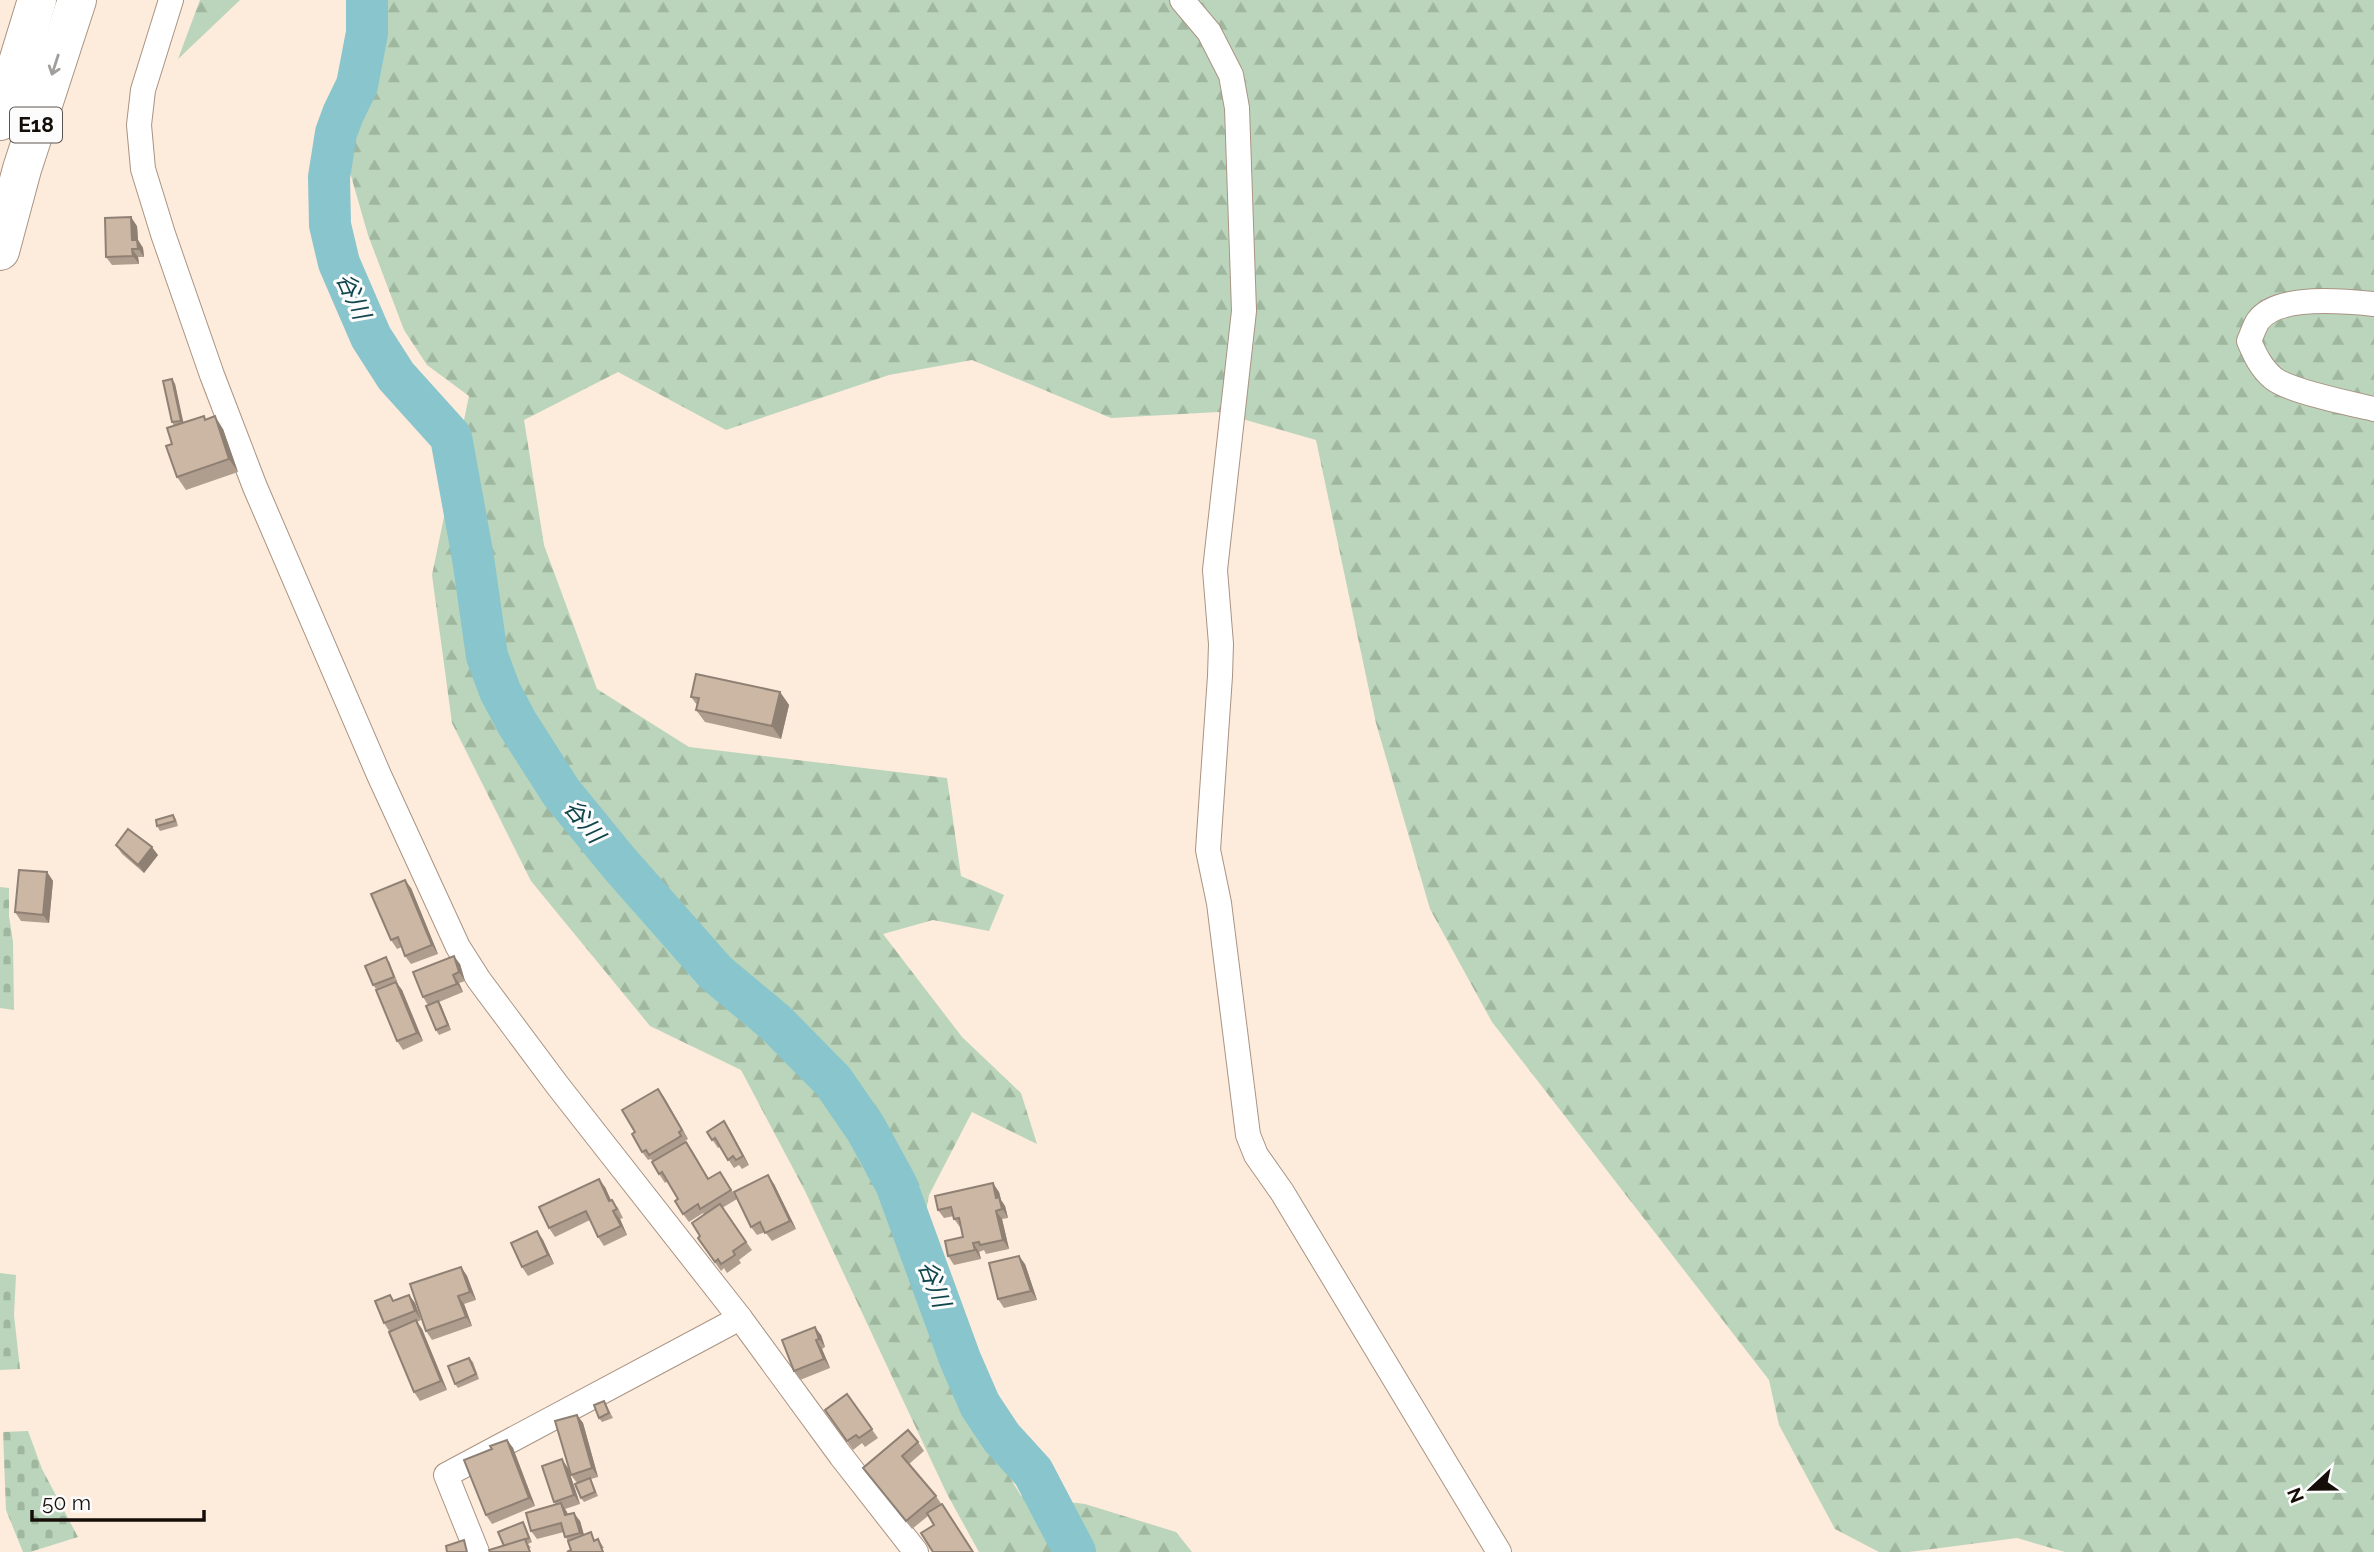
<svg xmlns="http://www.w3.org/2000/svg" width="2374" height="1552" font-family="Raleway,'Noto Sans JP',sans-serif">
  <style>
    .forest { fill: url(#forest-firs) }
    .cemetery { fill: url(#cemetery-stones) }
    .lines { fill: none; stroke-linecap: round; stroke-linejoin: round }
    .river { stroke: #88c5cc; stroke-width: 42 }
    .street-casing { stroke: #a99483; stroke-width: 26 }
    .highway-casing { stroke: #a99483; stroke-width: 40 }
    .street { stroke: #fff; stroke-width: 24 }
    .highway { stroke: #fff; stroke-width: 38 }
    .wall { fill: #af9d8e }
    .shaded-wall { fill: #8f8074 }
    .building { fill: #ccb7a5; stroke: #8f8074; stroke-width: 2 }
    .oneway { stroke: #a19f9c }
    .labels { text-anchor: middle; stroke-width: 6; stroke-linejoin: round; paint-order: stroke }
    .shield { fill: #fcfcfc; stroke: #5a5551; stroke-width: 2 }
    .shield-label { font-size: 21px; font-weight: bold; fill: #150e08 }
    .water-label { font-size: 24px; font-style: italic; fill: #10474d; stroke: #fcfcfc }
  </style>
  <defs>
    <pattern id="forest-firs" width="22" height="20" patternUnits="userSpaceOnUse" patternTransform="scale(1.75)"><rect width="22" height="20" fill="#bad5bb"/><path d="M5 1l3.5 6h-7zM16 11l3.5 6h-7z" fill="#9fb69f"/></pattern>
    <pattern id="cemetery-stones" width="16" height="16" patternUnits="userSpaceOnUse" patternTransform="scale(1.75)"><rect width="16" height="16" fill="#bad5bb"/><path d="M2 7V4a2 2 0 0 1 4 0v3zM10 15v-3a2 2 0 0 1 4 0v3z" fill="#9fb69f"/></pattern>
  </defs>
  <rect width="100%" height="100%" fill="#fdebdc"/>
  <!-- forest -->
  <g class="forest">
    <path d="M200 0H240L178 59Z"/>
    <path d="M380 0H2374V1552H2065L2017 1538 1909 1552H1879L1835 1529 1779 1425 1769 1380 1492 1022 1430 909 1376 723 1316 440 1218 412 1111 418 972 360 889 375 726 430 618 372 524 420 544 545 597 689 689 747 947 778 961 876 1004 895 989 931 933 920 883 934 962 1037 1021 1093 1037 1144 972 1112 929 1195 913 1278 950 1377 1021 1496 1085 1504 1176 1532 1192 1552H979L947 1494 805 1191 741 1070 650 1026 531 881 452 723 432 575 469 396 427 365 404 330 368 235 345 155 375 75 380 39Z"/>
  </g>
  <!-- cemetery -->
  <g class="cemetery">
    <path d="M0 887 9 888V916L13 942 14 1010 0 1008Z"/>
    <path d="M0 1273 16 1275 14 1315 20 1369 0 1370Z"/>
    <path d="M28 1431 42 1469 78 1537 30 1552H23L6 1510 3 1432Z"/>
  </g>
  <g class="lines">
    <!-- river -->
    <path class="river" d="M367 0V33L357 85 343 114 336 133 329 177 330 225 339 263 371 337 396 376 451 437 473 558 487 656 500 691 517 723 561 792 619 863 716 973 776 1023 833 1081 866 1129 896 1184 960 1359 980 1405 1002 1438 1033 1472 1075 1552"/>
    <defs>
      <g id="street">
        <path d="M171 0 143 90 139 125 143 169 163 234 212 375 255 487 379 775 458 947 479 980 558 1086 740 1318 841 1456 916 1552"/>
        <path d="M1182 0 1209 32 1231 75 1237 108 1244 311 1215 570 1221 644 1220 676 1208 850 1219 903 1248 1135 1256 1155 1282 1192 1499 1552"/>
        <path d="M2374 304C2345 301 2277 294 2258 321 2254 327 2252 335 2249 341 2255 355 2261 368 2273 378 2288 391 2352 404 2374 409"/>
        <path d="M477 1552 446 1475 740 1318"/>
      </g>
      <g id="highway">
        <path d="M0 121 37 0"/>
        <path d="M0 251 22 169 77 0"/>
      </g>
    </defs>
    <!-- street casing -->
    <use href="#street" class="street-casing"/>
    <!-- highway casing -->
    <use href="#highway" class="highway-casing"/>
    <!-- street -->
    <use href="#street" class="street"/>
    <!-- highway -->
    <use href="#highway" class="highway"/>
  </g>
  <!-- wall -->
  <g class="wall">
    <path d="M137 226 138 240 143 248 144 257H138L139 264 112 265 106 257Z"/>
    <path d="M172 379 175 384 183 423 206 419 223 429 238 472 186 490 177 477 174 426 172 422Z"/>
    <path d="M780 692 789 705 781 739 705 722 696 710 697 705 691 697Z"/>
    <path d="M173 815 176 819 178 826 160 831 157 826Z"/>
    <path d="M116 845 158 855 144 873 122 854Z"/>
    <path d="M47 872 53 881 49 923 21 921 15 912Z"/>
    <path d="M411 888 438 954 411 964 405 956 402 947 397 949 391 940Z"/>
    <path d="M389 961 397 981 376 989 373 985Z"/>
    <path d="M460 964 465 981 459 983 463 992 439 1002 451 1030 439 1035 436 1030 428 1005 423 997Z"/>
    <path d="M396 982 402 990 423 1041 403 1050 397 1041Z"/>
    <path d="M658 1089 688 1139 685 1141 692 1150 709 1179 726 1181 737 1199 722 1208 752 1250 739 1260 741 1263 727 1273 724 1268 721 1271 698 1238 700 1236 704 1215 703 1213 689 1222 683 1214 678 1199 668 1181 665 1183 659 1174 651 1159 648 1160 642 1152 635 1132Z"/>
    <path d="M730 1130 749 1165 742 1169 739 1165 734 1168 720 1147 718 1148 707 1132Z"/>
    <path d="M774 1184 796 1229 772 1241 765 1232 757 1235 751 1227Z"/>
    <path d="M605 1187 611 1200 618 1208 623 1218 620 1219 627 1235 604 1246 598 1237 590 1220 555 1237 549 1228Z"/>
    <path d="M999 1192 1001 1200 1005 1206 1008 1218 1002 1219 1009 1249 986 1254 984 1250 979 1252 981 1259 954 1265 948 1256 963 1237 961 1227H960L954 1219V1216L944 1218 938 1210Z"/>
    <path d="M537 1231 543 1240 554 1264 528 1276 522 1267Z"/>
    <path d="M1025 1264 1037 1300 1004 1308 998 1299Z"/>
    <path d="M461 1267 467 1276 476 1300 464 1304 472 1326 432 1340 426 1331Z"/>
    <path d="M409 1295 415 1303 421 1320 417 1322 422 1329 447 1390 420 1401 414 1392 389 1331 384 1323 394 1301Z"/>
    <path d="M821 1335 825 1347 822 1349 830 1368 800 1380 794 1371 782 1340Z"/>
    <path d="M469 1358 473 1362 479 1379 458 1388 455 1384Z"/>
    <path d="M847 1394 878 1438 865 1447 862 1443 853 1450 825 1410Z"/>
    <path d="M604 1401 613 1418 602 1422 599 1418Z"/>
    <path d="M577 1415 583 1423 598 1477 591 1479 598 1496 584 1502 581 1498 577 1483 571 1475Z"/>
    <path d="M507 1440 513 1448 535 1506 492 1524 486 1515 492 1449Z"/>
    <path d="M918 1442 924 1451 909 1464 936 1496 973 1552 934 1525 928 1516 912 1529 863 1468Z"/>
    <path d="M568 1468 580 1504 565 1509 568 1515 580 1521 584 1535 596 1540 598 1539 604 1548 571 1550 564 1532 537 1539 531 1531 556 1505 554 1502Z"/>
    <path d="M523 1522 526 1527 532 1542 528 1544 531 1548 504 1546Z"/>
  </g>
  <!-- shaded-wall -->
  <g class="shaded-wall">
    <path d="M131 217 137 226 138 240 143 248 144 257 132 240Z"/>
    <path d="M132 249 138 257 139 264 133 256Z"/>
    <path d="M172 379 175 384 184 425 181 421Z"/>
    <path d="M215 416 223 429 238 472 229 459Z"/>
    <path d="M780 692 789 705 781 739 772 726Z"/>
    <path d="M152 847 158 855 144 873 138 865Z"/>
    <path d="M47 872 53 881 49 923 43 915Z"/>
    <path d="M405 880 411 888 438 954 432 945Z"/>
    <path d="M454 956 460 964 465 981 459 972Z"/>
    <path d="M453 975 459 983 463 992 457 984Z"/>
    <path d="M396 982 402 990 423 1041 417 1033Z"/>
    <path d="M438 1001 441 1005 451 1030 448 1025Z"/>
    <path d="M658 1089 664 1097 688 1139 682 1130Z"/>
    <path d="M724 1121 730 1130 749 1165 743 1156Z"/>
    <path d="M768 1175 774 1184 796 1229 790 1221Z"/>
    <path d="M599 1179 605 1187 615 1210 609 1201Z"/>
    <path d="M993 1183 999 1192 1001 1200 1005 1206 1008 1218 996 1198Z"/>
    <path d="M613 1211 620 1219 627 1235 621 1226Z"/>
    <path d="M996 1211 1002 1219 1009 1249 1003 1240Z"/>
    <path d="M537 1231 543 1240 554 1264 548 1255Z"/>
    <path d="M973 1243 979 1252 981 1259 975 1250Z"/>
    <path d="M1019 1256 1025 1264 1037 1300 1031 1291Z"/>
    <path d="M461 1267 467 1276 476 1300 470 1292Z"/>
    <path d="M409 1295 415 1303 421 1320 415 1311Z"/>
    <path d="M458 1296 464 1304 472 1326 466 1317Z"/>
    <path d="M416 1320 422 1329 447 1390 441 1381Z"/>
    <path d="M815 1327 821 1335 825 1347 819 1339Z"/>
    <path d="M816 1340 822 1349 830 1368 824 1359Z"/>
    <path d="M577 1415 583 1423 598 1477 592 1468Z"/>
    <path d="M507 1440 513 1448 535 1506 529 1498Z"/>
    <path d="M562 1459 568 1468 580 1504 574 1495Z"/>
    <path d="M561 1503 567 1512 571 1524 565 1515Z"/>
    <path d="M574 1513 580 1521 586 1542 580 1533Z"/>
  </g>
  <!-- building -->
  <g class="building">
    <path d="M131 217 132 240H137L138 249H132L133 256 106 257 105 218Z"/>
    <path d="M172 379 181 421 172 422 163 381Z"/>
    <path d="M204 416 205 420 215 416 229 459 177 477 166 446 172 444 167 428Z"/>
    <path d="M696 674 780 692 772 726 696 710 699 698 691 697Z"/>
    <path d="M173 815 175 821 157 826 156 820Z"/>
    <path d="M128 829 152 847 138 865 116 845Z"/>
    <path d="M19 870 47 872 43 915 15 912Z"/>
    <path d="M405 880 432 945 405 956 398 937 391 940 371 894Z"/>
    <path d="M454 956 459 972 453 975 457 984 423 997 413 972Z"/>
    <path d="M386 957 394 977 373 985 365 966Z"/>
    <path d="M396 982 417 1033 397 1041 376 990Z"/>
    <path d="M438 1001 448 1025 436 1030 426 1006Z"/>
    <path d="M658 1089 682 1130 679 1132 681 1136 649 1155 646 1150 642 1152 632 1134 635 1132 622 1110Z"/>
    <path d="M724 1121 743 1156 736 1160 733 1156 728 1160 715 1138 712 1140 707 1132Z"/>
    <path d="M686 1142 708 1179 720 1172 731 1190 700 1209 698 1204 683 1214 675 1201 678 1199 662 1172 659 1174 652 1162Z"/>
    <path d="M768 1175 790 1221 765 1233 760 1222 751 1227 734 1192Z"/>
    <path d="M599 1179 609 1201 612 1200 617 1209 613 1211 621 1226 598 1237 586 1211 549 1228 539 1207Z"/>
    <path d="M993 1183 996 1198 999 1197 1002 1209 996 1211 1003 1240 980 1245 979 1242 973 1243 975 1250 948 1256 945 1241 963 1237 959 1218 954 1219 951 1207 938 1210 935 1196Z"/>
    <path d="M720 1204 746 1242 733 1251 735 1255 721 1264 718 1259 715 1262 698 1238 700 1236 692 1223Z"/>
    <path d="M537 1231 548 1255 522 1267 511 1243Z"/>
    <path d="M1019 1256 1031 1291 998 1299 989 1263Z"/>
    <path d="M461 1267 470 1292 458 1296 466 1317 426 1331 410 1284Z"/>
    <path d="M390 1295 393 1301 409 1295 415 1311 384 1323 375 1301Z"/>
    <path d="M416 1320 441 1381 414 1392 389 1332Z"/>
    <path d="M815 1327 819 1339 816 1340 824 1359 794 1371 782 1340Z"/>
    <path d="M469 1358 476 1374 455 1384 448 1366Z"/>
    <path d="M847 1394 872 1429 859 1438 856 1435 847 1441 825 1410Z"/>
    <path d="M604 1401 609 1413 599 1418 594 1405Z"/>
    <path d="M577 1415 592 1468 571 1475 555 1421Z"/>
    <path d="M908 1430 918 1442 902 1456 936 1496 906 1521 863 1468Z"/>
    <path d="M507 1440 529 1498 486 1515 464 1460 492 1449 490 1446Z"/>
    <path d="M562 1459 574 1495 554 1502 542 1466Z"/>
    <path d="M590 1478 595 1492 581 1498 575 1484Z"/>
    <path d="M561 1503 565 1515 574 1513 580 1533 565 1537 561 1523 531 1531 526 1513Z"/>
    <path d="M942 1504 973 1552H933L921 1533 934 1525 927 1513Z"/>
    <path d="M523 1522 529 1538 504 1546 498 1532Z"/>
    <path d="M591 1532 594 1541 598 1539 603 1552H567L571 1550 568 1541Z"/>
    <path d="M525 1539 530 1552H490L489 1550Z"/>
    <path d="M464 1540 467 1552H447L446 1546Z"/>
  </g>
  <!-- one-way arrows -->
  <defs><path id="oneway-shaft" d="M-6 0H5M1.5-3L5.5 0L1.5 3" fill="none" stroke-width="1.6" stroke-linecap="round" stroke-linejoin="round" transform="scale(1.75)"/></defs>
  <use class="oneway" href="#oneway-shaft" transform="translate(55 65) rotate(108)"/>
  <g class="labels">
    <!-- shield labels -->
    <rect class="shield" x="10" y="107.5" width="52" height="35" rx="5"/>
    <g class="shield-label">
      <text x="36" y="132">E18</text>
    </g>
    <!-- water labels -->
    <g class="water-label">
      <text transform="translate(353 296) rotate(66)" y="8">谷川</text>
      <text transform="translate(584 821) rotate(51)" y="8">谷川</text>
      <text transform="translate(934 1284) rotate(69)" y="8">谷川</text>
    </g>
  </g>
  <!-- north arrow -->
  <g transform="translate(2311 1489) rotate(248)" stroke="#fcfcfc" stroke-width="5" paint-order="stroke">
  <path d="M0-5L12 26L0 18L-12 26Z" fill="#150e08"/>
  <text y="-10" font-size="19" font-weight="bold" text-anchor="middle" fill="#150e08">N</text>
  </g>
  <!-- scale -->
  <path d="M32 1510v10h172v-10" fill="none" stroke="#150e08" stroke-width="3.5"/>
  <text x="42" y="1510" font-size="21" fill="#150e08" stroke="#fcfcfc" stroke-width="5" paint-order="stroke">50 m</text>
</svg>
